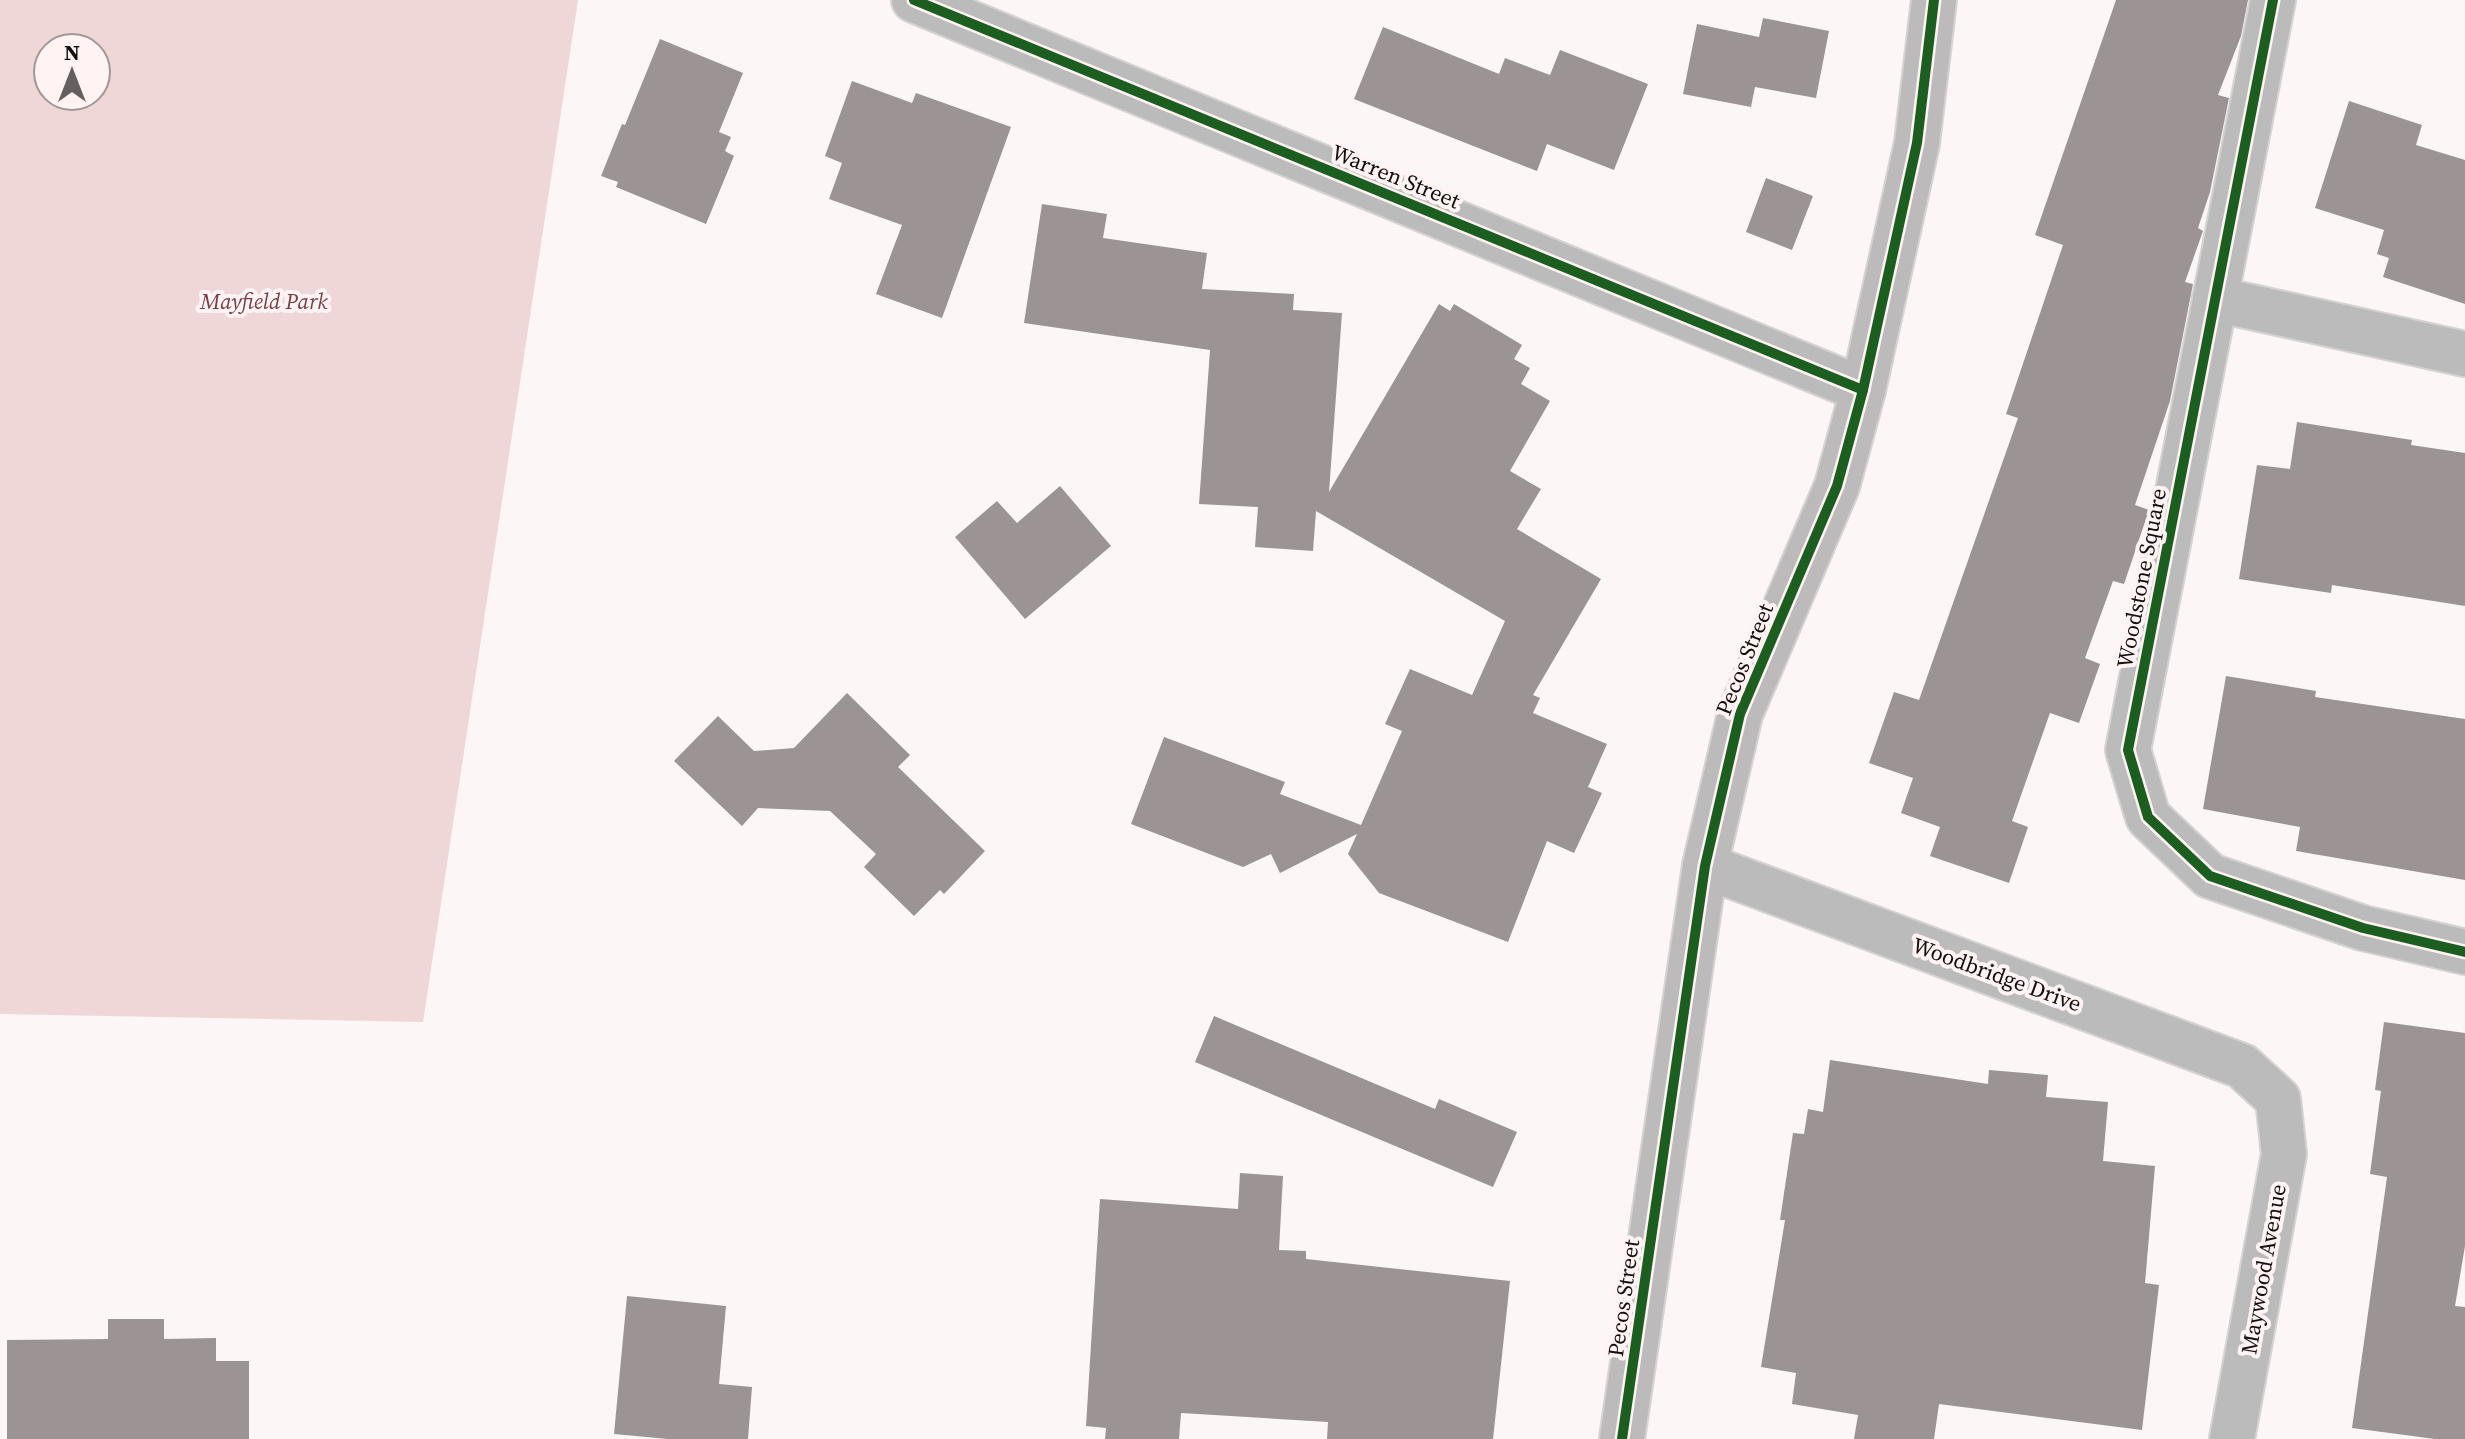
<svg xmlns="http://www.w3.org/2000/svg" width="2465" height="1439" font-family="'Source Serif 4',serif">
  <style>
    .green { fill: #efd7d7; fill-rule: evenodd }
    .building { fill: #9c9494 }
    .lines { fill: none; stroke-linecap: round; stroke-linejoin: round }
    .street-casing { stroke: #d6d2d2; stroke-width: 48 }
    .secondary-casing { stroke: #d6d2d2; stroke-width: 48 }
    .street { stroke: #bbbbbc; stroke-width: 44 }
    .secondary { stroke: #bcbaba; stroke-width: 44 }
    .cycleway-casing { stroke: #fff3f3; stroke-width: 15 }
    .cycleway { stroke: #1b5e20; stroke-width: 10 }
    .labels { text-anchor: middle; stroke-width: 8; stroke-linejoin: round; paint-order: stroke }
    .street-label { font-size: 22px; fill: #130e0e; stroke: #fff3f3 }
    .park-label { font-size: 22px; font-style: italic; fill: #794144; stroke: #fff3f3 }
  </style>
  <rect width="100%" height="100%" fill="#fcf6f6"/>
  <!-- green -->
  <path class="green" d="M0 0H578L423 1022 0 1014ZM48 48H96V96H48Z"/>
  <!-- building -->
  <g class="building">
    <path d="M2116 0H2248L2241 36 2218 95 2229 98 2210 192 2198 228 2203 231 2185 282 2193 284 2170 401 2135 505 2149 510 2148 513 2124 584 2113 581 2085 658 2100 664 2079 723 2050 713 2012 821 2028 827 2009 883 1930 856 1940 827 1901 813 1913 778 1869 763 1894 692 1919 700 2018 418 2006 414 2063 245 2035 235Z"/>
    <path d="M1763 18 1829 31 1816 98 1755 87 1751 107 1683 94 1697 24 1759 37Z"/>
    <path d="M1383 27 1499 74 1505 58 1550 75 1560 50 1648 84 1614 170 1547 144 1537 171 1354 99Z"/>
    <path d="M660 39 743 73 719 132 731 137 725 151 734 156 706 224 616 187 618 182 601 176 622 124 625 125Z"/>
    <path d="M852 81 912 103 916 93 1011 127 942 318 876 294 902 225 829 199 842 163 825 156Z"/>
    <path d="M2349 101 2422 125 2416 145 2465 160V304L2383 277 2389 258 2377 254 2384 230 2315 208Z"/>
    <path d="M1766 178 1813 196 1792 250 1746 232Z"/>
    <path d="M1042 204 1107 214 1103 238 1207 253 1202 289 1294 294 1293 310 1342 313 1329 492 1439 304 1450 311 1454 304 1522 345 1514 359 1530 368 1521 384 1550 401 1510 471 1541 489 1517 529 1601 579 1533 695 1540 698 1533 713 1607 744 1588 787 1602 793 1574 853 1547 841 1508 942 1379 893 1348 854 1357 834 1280 873 1271 854 1243 867 1131 824 1164 737 1285 782 1280 794 1361 825 1402 731 1385 724 1410 669 1472 695 1505 621 1316 511 1313 551 1255 547 1258 507 1199 504 1210 350 1024 323Z"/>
    <path d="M2297 422 2412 440 2411 445 2465 453V606L2332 585 2331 593 2239 579 2257 465 2290 469Z"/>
    <path d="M1060 486 1111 546 1025 619 955 537 997 501 1017 523Z"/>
    <path d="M2226 676 2316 691 2315 697 2465 719V880L2296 851 2300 827 2203 809Z"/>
    <path d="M847 693 910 755 898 767 985 851 944 894 940 890 914 916 864 867 876 854 830 811 758 808 742 826 674 761 718 716 754 751 794 748Z"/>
    <path d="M1214 1016 1435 1109 1439 1099 1517 1132 1493 1187 1195 1062Z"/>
    <path d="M2384 1022 2465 1033V1246L2455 1306 2465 1307V1439H2435L2352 1428 2387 1177 2370 1174 2381 1091 2375 1090Z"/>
    <path d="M1830 1060 1988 1084 1989 1070 2048 1075 2046 1097 2108 1102 2103 1161 2155 1166 2145 1283 2159 1285 2142 1430 1939 1404 1934 1439H1854L1858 1415 1792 1404 1796 1373 1761 1367 1771 1306 1774 1307 1771 1306 1785 1220H1780L1793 1133 1804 1134 1808 1109 1823 1112Z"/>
    <path d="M1240 1173 1283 1176 1279 1250 1306 1251V1259L1510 1281 1493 1439H1327L1328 1422 1181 1413 1179 1439H1105L1106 1428 1086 1426 1100 1199 1238 1209Z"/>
    <path d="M627 1296 726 1306 719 1384 752 1387 748 1439H668L614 1434Z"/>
    <path d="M108 1319H164V1339L216 1338V1361H249V1439H7V1340L108 1339Z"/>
  </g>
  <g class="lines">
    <defs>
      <g id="street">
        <path d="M914 0 1863 390"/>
        <path d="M2273 0 2128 750 2148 817 2210 876 2363 928 2465 952"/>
        <path d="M2215 299 2465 354"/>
        <path d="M1705 866 2242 1066 2278 1099 2284 1154 2232 1439"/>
      </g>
      <path id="secondary" d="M1622 1439 1705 866 1740 714 1837 486 1863 390 1917 143 1934 0"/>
    </defs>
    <!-- street casing -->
    <use href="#street" class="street-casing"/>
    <!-- secondary casing -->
    <use href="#secondary" class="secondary-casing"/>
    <!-- street -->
    <use href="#street" class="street"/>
    <!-- secondary -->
    <use href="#secondary" class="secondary"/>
    <defs>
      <g id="cycleway">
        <path d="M914 0 1863 390"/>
        <path d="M2273 0 2128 750 2148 817 2210 876 2363 928 2465 952"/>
        <path d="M1622 1439 1705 866 1740 714 1837 486 1863 390 1917 143 1934 0"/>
      </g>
    </defs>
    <!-- cycleway casing -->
    <use href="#cycleway" class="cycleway-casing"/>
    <!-- cycleway -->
    <use href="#cycleway" class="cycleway"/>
  </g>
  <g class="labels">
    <!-- street labels -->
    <g class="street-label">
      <text transform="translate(1396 176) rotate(22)" y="8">Warren Street</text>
      <text transform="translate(2141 578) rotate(-79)" y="8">Woodstone Square</text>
      <text transform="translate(1744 659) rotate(-68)" y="8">Pecos Street</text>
      <text transform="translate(1997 974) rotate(20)" y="8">Woodbridge Drive</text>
      <text transform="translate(2263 1269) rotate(-80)" y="8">Maywood Avenue</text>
      <text transform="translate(1623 1298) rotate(-82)" y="8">Pecos Street</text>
    </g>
    <!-- park labels -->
    <g class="park-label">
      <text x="264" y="309">Mayfield Park</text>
    </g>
  </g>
  <!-- north arrow -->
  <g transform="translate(72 72)"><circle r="38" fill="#fff3f3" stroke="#a19797" stroke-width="2"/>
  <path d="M0-6L14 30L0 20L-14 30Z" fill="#655f5f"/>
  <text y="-12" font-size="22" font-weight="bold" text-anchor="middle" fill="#130e0e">N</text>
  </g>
</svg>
